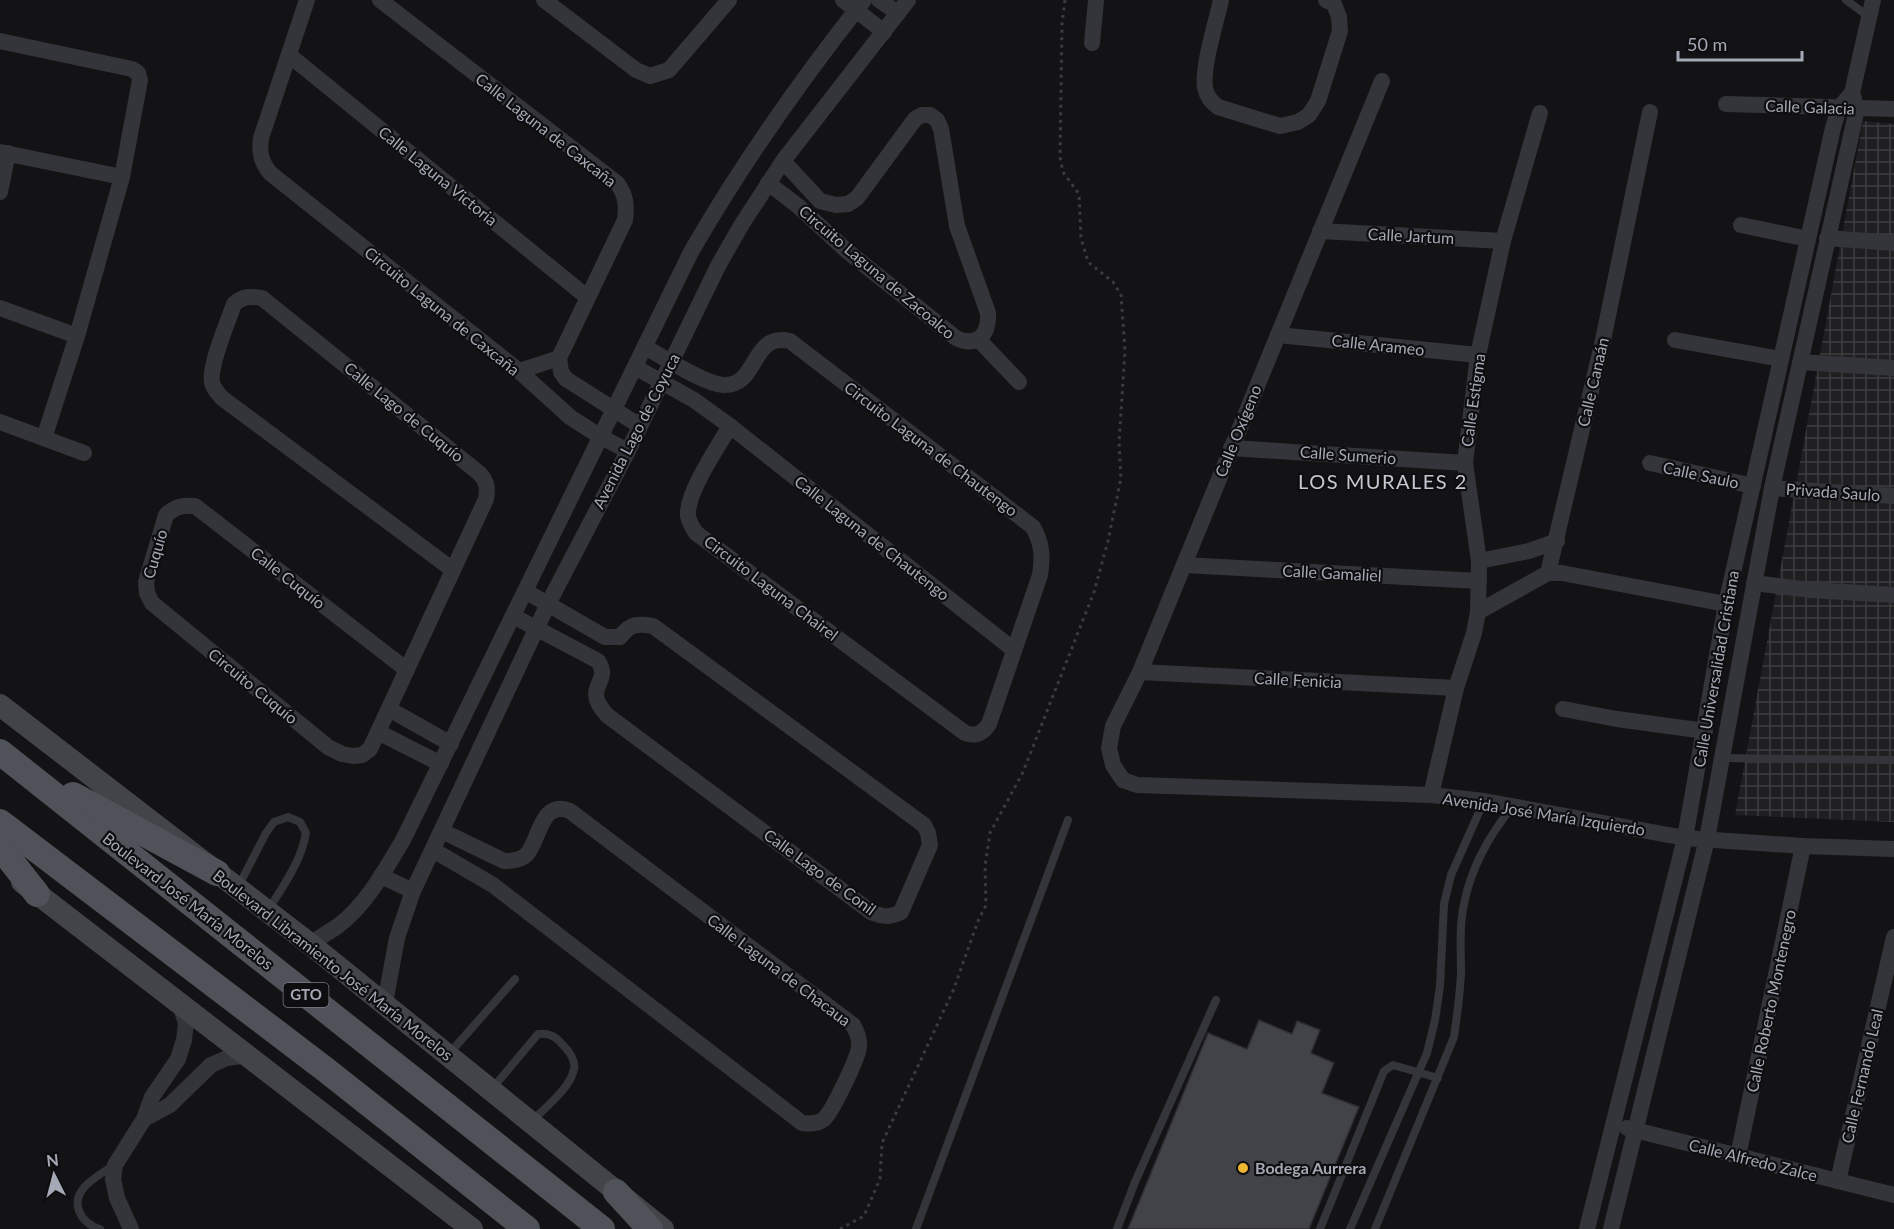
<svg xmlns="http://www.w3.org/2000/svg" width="1894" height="1229" font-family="Lato,sans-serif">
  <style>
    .industrial { fill: url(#industrial-grid) }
    .building { fill: #424348; stroke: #2d2d31; stroke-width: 1.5 }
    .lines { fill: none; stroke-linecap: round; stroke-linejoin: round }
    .path { stroke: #3a3c41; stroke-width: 3; stroke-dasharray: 3 4.5; stroke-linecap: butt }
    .lane { stroke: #34353a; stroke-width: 8 }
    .street { stroke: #34353a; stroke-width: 16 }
    .secondary { stroke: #42444a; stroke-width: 22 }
    .primary { stroke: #505259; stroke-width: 26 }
    .poi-dot { fill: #edb733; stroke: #0e0e10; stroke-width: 2 }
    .labels { text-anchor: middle; stroke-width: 4.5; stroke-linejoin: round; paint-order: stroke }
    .shield { fill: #0e0e10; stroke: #787a84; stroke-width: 1.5 }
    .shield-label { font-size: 15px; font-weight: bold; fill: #a5a9b5 }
    .street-label { font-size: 16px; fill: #a5a9b5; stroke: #0e0e10 }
    .poi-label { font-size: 16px; font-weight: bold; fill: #a5a9b5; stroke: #0e0e10; text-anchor: start }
    .quarter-label { font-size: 20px; letter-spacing: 1.5px; fill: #c6c8d1; stroke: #0e0e10 }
  </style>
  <defs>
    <pattern id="industrial-grid" width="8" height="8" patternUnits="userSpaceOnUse" patternTransform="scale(1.5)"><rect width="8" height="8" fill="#1f1f22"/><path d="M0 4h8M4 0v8" fill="none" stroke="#3d3d40"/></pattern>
  </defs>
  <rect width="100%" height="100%" fill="#131315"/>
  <!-- industrial -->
  <path class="industrial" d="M1863 121 1894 124V822L1735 815Z"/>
  <!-- building -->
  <path class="building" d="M1259 1020 1292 1034 1297 1021 1320 1030 1311 1053 1334 1063 1322 1093 1359 1107 1309 1229H1128L1208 1033 1247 1049Z"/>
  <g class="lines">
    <!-- path -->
    <path class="path" d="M840 1229 864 1216 880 1179 882 1143 953 991 978 921 986 905 985 866 990 833 1023 772 1094 592 1108 541 1121 478 1119 443 1125 350 1121 295 1113 282 1088 262 1081 238 1079 194 1063 172 1060 157 1062 24 1065 0"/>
    <!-- lane -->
    <g class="lane">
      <path d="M1846 0 1868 16"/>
      <path d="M1722 758 1894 760"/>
      <path d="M238 887 266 833 274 822 288 817 300 822 306 833C301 862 284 884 269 909"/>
      <path d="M448 1055 515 979"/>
      <path d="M491 1090 538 1034C549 1033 555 1036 562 1044 569 1051 576 1060 574 1069 571 1087 545 1108 533 1120"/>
      <path d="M100 1229C90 1226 83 1221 79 1211 71 1188 99 1176 114 1165"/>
      <path d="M916 1229 1068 820"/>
      <path d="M1117 1229 1135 1182 1216 1000"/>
      <path d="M1320 1229 1384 1071 1393 1065 1438 1078"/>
      <path d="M1350 1229 1427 1053 1435 1020 1440 986 1444 904 1451 875 1484 801"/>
      <path d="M1375 1229 1454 1037C1457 1016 1460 995 1461 973 1461 950 1459 927 1464 904 1471 868 1490 834 1513 806"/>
    </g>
    <!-- street -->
    <g class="street">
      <path d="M307 0 261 138C259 153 261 161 270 173L519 371 570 417 601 437 628 451"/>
      <path d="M380 0 617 183C626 195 627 206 625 220L559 358 561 372 566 379 640 426"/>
      <path d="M544 0 636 70 650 76 669 70 729 0"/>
      <path d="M843 0 884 32"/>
      <path d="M879 0 898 13"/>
      <path d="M1221 0C1216 23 1202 66 1205 88 1207 97 1211 101 1218 107L1280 126 1298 122 1309 115 1318 101 1340 31 1339 17 1334 4 1326 0"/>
      <path d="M0 41 132 69 138 73 140 80 122 177 77 336 44 438"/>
      <path d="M1092 43 1096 0"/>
      <path d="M289 55 587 297"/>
      <path d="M1382 81 1140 672 1113 726 1109 748 1113 765 1123 780 1137 785 1431 795 1484 801 1685 838 1803 846 1894 849"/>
      <path d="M1726 104 1894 109"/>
      <path d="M0 152 122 177"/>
      <path d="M768 183 798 206 847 251 956 338C978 348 989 334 988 313L957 226 941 129 937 120 930 115H922L915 119 857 198 848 204 836 205 820 201 783 161"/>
      <path d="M0 192 8 153"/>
      <path d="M1741 225 1808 239"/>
      <path d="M1320 231 1503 241"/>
      <path d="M1827 238 1894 243"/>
      <path d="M0 308 77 336"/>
      <path d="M1278 335 1478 355"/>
      <path d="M978 339 1019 382"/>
      <path d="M1675 340 1781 359"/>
      <path d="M645 347C663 357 704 384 723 385 759 387 750 332 790 341L1033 527C1042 543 1043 557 1040 575L989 724C983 733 976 737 965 733L696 533C692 527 689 522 688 516 686 493 718 447 730 426"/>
      <path d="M1800 362 1894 368"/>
      <path d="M635 367 694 400 730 426 1014 650"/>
      <path d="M519 371 559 358"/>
      <path d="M0 422 84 453"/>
      <path d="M1231 448 1465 463"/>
      <path d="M1650 463 1753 486"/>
      <path d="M1772 488 1894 496"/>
      <path d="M1479 561 1529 551 1557 541"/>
      <path d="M1184 565 1479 581"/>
      <path d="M1548 573 1603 340 1650 112"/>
      <path d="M1754 583 1811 590 1894 595"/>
      <path d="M1478 612 1548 573H1562L1726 604"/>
      <path d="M513 616 598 661C608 677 597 680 596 694 596 702 603 711 608 716L871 912C882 917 891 918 901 912L930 845 928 833 924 825 653 626C637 623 630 624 620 637H605L525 591"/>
      <path d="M407 670 195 506C183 505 176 506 166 515L146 582 147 593 152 603 328 747 342 754 353 756 362 755 370 749 486 499C488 488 487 481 479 473L262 298C251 296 243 296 234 304 228 322 209 365 212 382 213 389 218 393 222 398L453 570"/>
      <path d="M1140 672 1456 688"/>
      <path d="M389 709 451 744"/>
      <path d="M1563 709 1617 719 1705 731"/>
      <path d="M378 732 441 764"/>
      <path d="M1431 795 1456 688 1474 633 1478 612 1479 561 1465 463 1478 355 1503 241 1540 113"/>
      <path d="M433 850 493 885 802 1123C810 1124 818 1124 824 1119 832 1112 858 1058 859 1047 860 1039 857 1032 853 1025L570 811C541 799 540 839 527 854 522 860 512 861 504 861L442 831"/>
      <path d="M381 876 413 891"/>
      <path d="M310 944C319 938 329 932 338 926 367 904 385 870 403 840L691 252C742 163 801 80 864 0"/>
      <path d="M385 1003 397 938 413 891 548 604 628 451 718 266 742 224 783 161 908 0"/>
      <path d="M144 1119 170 1105 211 1065 227 1058 248 1055"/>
      <path d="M1627 1128 1894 1195"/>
      <path d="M1738 1156 1803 846"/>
      <path d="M1838 1181 1894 937"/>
      <path d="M131 1229 117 1198 113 1179 115 1165 144 1119 152 1097 178 1059 184 1040 186 1023 179 1002"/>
      <path d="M1587 1229 1685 838 1726 604 1833 128 1839 108 1852 93"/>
      <path d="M1611 1229 1707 839 1772 488 1857 109 1852 93 1873 0"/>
    </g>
    <!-- secondary -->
    <g class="secondary">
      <path d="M0 705 310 944 663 1229"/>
      <path d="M22 882 472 1229"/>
    </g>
    <!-- primary -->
    <g class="primary">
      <path d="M0 752 602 1229"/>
      <path d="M73 795 217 873"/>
      <path d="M0 822 326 1070 527 1229"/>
      <path d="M0 847 37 894"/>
      <path d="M616 1192 650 1229"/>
    </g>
  </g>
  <!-- markers -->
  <circle class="poi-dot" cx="1243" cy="1168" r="6"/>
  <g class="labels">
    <!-- shield labels -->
    <rect class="shield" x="283.5" y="983" width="45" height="24" rx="4.5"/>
    <g class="shield-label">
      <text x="306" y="1000">GTO</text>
    </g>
    <!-- street labels -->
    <g class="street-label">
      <text transform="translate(1810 107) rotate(2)" y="6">Calle Galacia</text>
      <text transform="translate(546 130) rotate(38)" y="6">Calle Laguna de Caxcaña</text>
      <text transform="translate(438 176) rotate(39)" y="6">Calle Laguna Victoria</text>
      <text transform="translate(1411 236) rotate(3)" y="6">Calle Jartum</text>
      <text transform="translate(877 272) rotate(40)" y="6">Circuito Laguna de Zacoalco</text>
      <text transform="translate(442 311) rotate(39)" y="6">Circuito Laguna de Caxcaña</text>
      <text transform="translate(1378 345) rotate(6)" y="6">Calle Arameo</text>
      <text transform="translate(1593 382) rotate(-77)" y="6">Calle Canaán</text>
      <text transform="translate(1473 400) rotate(-82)" y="6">Calle Estigma</text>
      <text transform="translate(404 412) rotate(39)" y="6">Calle Lago de Cuquío</text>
      <text transform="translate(636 431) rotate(-63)" y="6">Avenida Lago de Coyuca</text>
      <text transform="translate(1238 431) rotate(-68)" y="6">Calle Oxígeno</text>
      <text transform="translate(931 449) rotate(37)" y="6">Circuito Laguna de Chautengo</text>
      <text transform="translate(1348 455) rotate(4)" y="6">Calle Sumerio</text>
      <text transform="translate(1701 475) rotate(12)" y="6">Calle Saulo</text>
      <text transform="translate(1833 492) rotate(4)" y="6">Privada Saulo</text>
      <text transform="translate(872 538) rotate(38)" y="6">Calle Laguna de Chautengo</text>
      <text transform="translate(155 554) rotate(-74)" y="6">Cuquío</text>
      <text transform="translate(1332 573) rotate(3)" y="6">Calle Gamaliel</text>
      <text transform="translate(288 578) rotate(38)" y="6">Calle Cuquío</text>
      <text transform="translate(771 588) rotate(37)" y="6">Circuito Laguna Chairel</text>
      <text transform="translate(1716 669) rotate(-80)" y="6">Calle Universalidad Cristiana</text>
      <text transform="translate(1298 680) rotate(3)" y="6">Calle Fenicia</text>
      <text transform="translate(253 686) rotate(39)" y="6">Circuito Cuquío</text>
      <text transform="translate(1544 814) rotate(9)" y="6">Avenida José María Izquierdo</text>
      <text transform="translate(820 872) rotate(36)" y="6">Calle Lago de Conil</text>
      <text transform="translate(188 901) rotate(38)" y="6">Boulevard José María Morelos</text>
      <text transform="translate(333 965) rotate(38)" y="6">Boulevard Libramiento José María Morelos</text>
      <text transform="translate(779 970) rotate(37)" y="6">Calle Laguna de Chacaua</text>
      <text transform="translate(1771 1001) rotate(-78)" y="6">Calle Roberto Montenegro</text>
      <text transform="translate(1862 1076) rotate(-77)" y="6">Calle Fernando Leal</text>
      <text transform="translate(1753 1160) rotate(14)" y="6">Calle Alfredo Zalce</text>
    </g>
    <!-- poi labels -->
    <g class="poi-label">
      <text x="1255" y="1174">Bodega Aurrera</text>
    </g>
    <!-- quarter labels -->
    <g class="quarter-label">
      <text x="1383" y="489">LOS MURALES 2</text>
    </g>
  </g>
  <!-- north arrow -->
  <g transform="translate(54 1175) rotate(354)" stroke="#0e0e10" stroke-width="4.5" paint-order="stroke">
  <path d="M0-4.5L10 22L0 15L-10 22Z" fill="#a5a9b5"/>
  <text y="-9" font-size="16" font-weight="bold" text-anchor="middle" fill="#a5a9b5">N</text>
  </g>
  <!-- scale -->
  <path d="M1678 51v9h124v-9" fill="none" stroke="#a5a9b5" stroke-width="3"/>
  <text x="1687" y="51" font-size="18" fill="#a5a9b5" stroke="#0e0e10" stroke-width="4.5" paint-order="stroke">50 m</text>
</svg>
